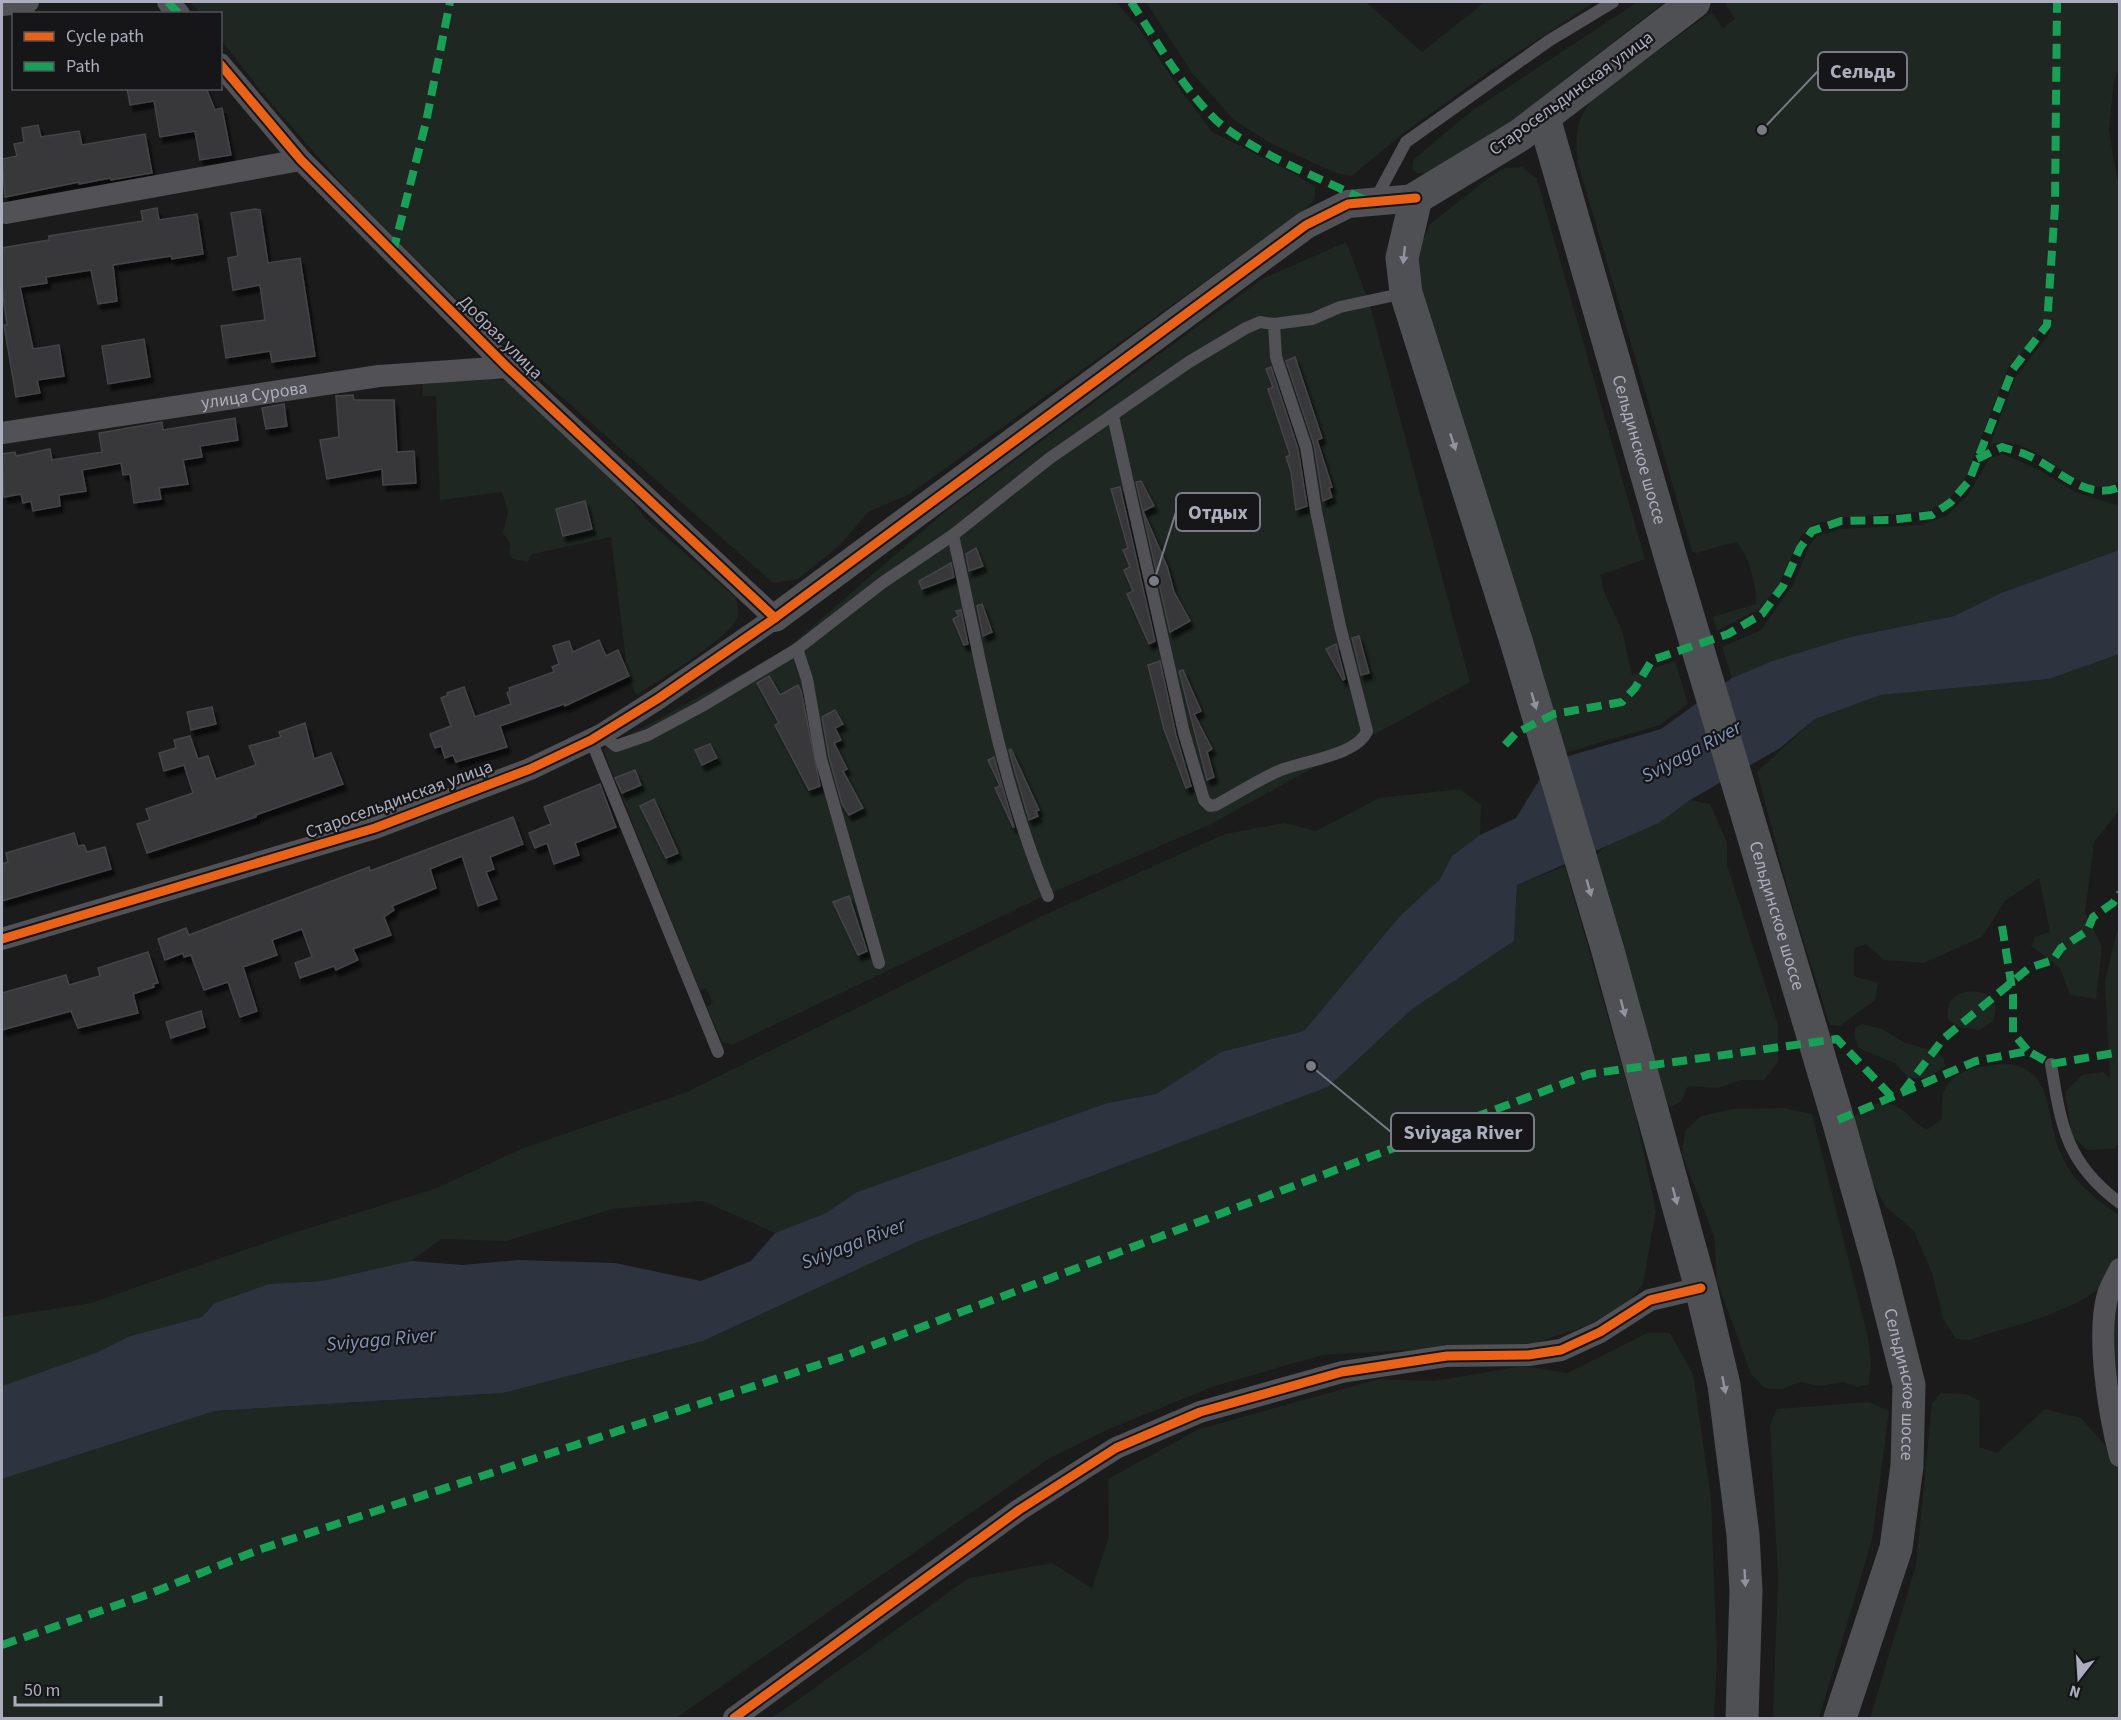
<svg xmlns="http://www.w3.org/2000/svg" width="2121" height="1720" font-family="'Source Sans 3',sans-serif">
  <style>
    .green { fill: #1e2721 }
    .water { fill: #2d343f }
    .building { fill: #38383a; stroke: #444448; stroke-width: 1.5; filter: url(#shadow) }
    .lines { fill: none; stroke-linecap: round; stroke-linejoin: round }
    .service { stroke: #515156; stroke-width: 12 }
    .minor { stroke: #515156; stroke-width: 22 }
    .tertiary { stroke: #515156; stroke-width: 28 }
    .secondary { stroke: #4f5054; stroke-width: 33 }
    .quiet { stroke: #1a9f57; stroke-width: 8; stroke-dasharray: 15 8; stroke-linecap: butt }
    .cycleway-casing { stroke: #161518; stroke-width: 13 }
    .cycleway { stroke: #ea6118; stroke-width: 9 }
    .oneway { fill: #90929e }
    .labels { text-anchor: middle; stroke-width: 4.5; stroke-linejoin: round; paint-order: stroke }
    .street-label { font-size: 18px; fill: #acaebd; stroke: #161518 }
    .water-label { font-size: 20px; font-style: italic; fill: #8196ba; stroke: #161518 }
    .leader { fill: none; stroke: #797b85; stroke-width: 2 }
    .callout-dot { fill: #797b85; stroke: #161518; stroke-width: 2 }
    .callout { fill: #161518; stroke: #797b85; stroke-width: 2 }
    .callout-label { font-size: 20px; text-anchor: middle; font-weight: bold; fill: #acaebd }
  </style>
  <defs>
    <filter id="shadow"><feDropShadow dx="3.5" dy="6" stdDeviation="1.5" flood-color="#0009"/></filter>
  </defs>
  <rect width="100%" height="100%" fill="#1b1b1c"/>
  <!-- green -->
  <g class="green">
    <path d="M190 2H1116L1139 28 1174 81 1212 132 1293 173 1315 187V198L1308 207 910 494 868 512 841 544 798 579 773 583 515 356 358 202 270 102 221 40 220 14 200 13Z"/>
    <path d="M1146 2H1366L1422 52 1485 2H1595L1490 71 1401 135 1352 176 1336 173 1270 143 1234 120 1192 73Z"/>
    <path d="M1638 2H1665L1480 146 1431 174 1417 173 1412 169 1413 160 1421 153 1473 110Z"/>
    <path d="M1724 2H2119V69L2114 80 2109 130 2120 196 2119 481C2079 508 2038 429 1990 445L2015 378 2049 334 2053 318 2043 321 2037 337 2009 366 1965 479 1949 499 1929 511 1838 518 1814 524 1801 536 1777 588 1759 609 1717 631 1713 617 1756 604C1758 590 1747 550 1736 542L1696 553 1692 551 1578 164C1575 137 1575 124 1591 100L1711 12 1723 28 1735 19Z"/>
    <path d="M1522 167 1537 179 1645 559 1600 575 1605 594 1622 631 1632 675 1675 661 1688 704 1660 725 1561 754 1419 283 1417 253 1430 224 1490 177 1505 168Z"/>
    <path d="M1346 242 1370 305 1470 682 1211 824 1044 896 732 1045 722 1042 707 1007 713 1003 706 988 700 991 603 749 784 651 947 510 1262 279Z"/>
    <path d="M485 378 506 381 513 386 625 492 646 519 735 597C738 605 740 612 736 620 726 640 657 682 636 695L623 663 626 661 611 537 532 554 528 562 513 559 509 553 510 543 503 533 508 512 502 492 440 500 436 396H423L422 381Z"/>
    <path d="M2003 454 2039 470 2076 492 2116 505 2119 501V550L2001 593 1954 616 1850 637 1772 661 1732 678 1722 647 1761 630 1794 583 1809 546 1817 536 1839 529 1921 525 1946 516 1967 496 1990 458Z"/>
    <path d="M2119 654V811L2094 842 2085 913 2102 947 2096 999 2070 995 2060 968 2031 946 2035 937 2050 932 2039 878 2005 901 1982 937 1924 963 1884 960 1866 944 1854 948V976L1878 983 1875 1000 1840 1026 1830 1025 1791 901 1757 772 1815 719 1881 695 2049 679Z"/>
    <path d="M1460 789 1481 805 1480 835 1452 856 1440 879 1400 916 1304 1031 1221 1052 1156 1094 1107 1103 857 1192 826 1213 775 1233 703 1201 613 1209 506 1241 442 1239 411 1261 322 1281 269 1284 215 1303 202 1317 130 1336 98 1352 2 1386V1317L91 1303 290 1234 437 1188 521 1149 687 1092 1042 916 1225 834 1284 823 1316 831 1379 798Z"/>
    <path d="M1690 800 1710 804 1727 842V865L1778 1025V1062L1764 1080H1741L1718 1088 1688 1086 1681 1102 1671 1107 1662 1098 1596 855 1606 846 1659 823Z"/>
    <path d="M1565 866 1635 1112 1656 1211 1643 1284 1630 1301 1586 1326 1535 1343 1322 1355 1215 1386 1109 1429 1050 1458 676 1718H2V1479L215 1411 503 1393 703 1341 919 1241 1328 1087 1411 1010 1514 941 1517 885Z"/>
    <path d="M2119 923 2120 1142 2115 1149 2087 1150 2072 1136 2065 1092 2082 1075 2103 1072 2110 1078 2105 981Z"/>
    <path d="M1971 991 1984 993 1994 1000 1996 1011 1993 1021 1980 1030 1959 1027 1948 1020C1945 1002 1954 993 1971 991Z"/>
    <path d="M1862 1024 1882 1029 1903 1042 1939 1053 1944 1060 1945 1067 1927 1078H1908L1896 1064 1859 1048 1855 1038V1028Z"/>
    <path d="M2004 1064C2056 1066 2044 1119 2062 1156 2074 1183 2096 1199 2119 1215 2119 1228 2121 1243 2119 1256 2112 1308 2009 1325 1969 1340L1956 1339 1943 1319 1932 1273 1914 1231 1886 1207 1874 1186 1867 1169 1853 1118C1865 1104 1884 1098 1901 1109 1911 1116 1916 1126 1928 1129L1941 1120C1943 1112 1941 1103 1943 1095 1951 1067 1979 1067 2004 1064Z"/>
    <path d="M1783 1108 1812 1114 1868 1338 1871 1363 1869 1384 1857 1387 1843 1382 1819 1386 1800 1382 1782 1389 1765 1388 1751 1374 1717 1282 1714 1236 1682 1154 1685 1131 1701 1116 1732 1109Z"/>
    <path d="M2119 1274V1718H1870L1916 1565 1932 1403 1941 1393 1966 1394 1980 1401 1979 1447 1997 1453 2045 1409 2081 1418 2110 1451 2101 1319Z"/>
    <path d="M1647 1333H1670L1693 1374 1711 1499 1717 1658 1714 1718H772L969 1578 1052 1563 1092 1588 1109 1536 1108 1479 1199 1429 1379 1379 1435 1381 1522 1366 1568 1373Z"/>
    <path d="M1869 1402 1889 1411 1872 1540 1819 1718H1773L1778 1577 1770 1425 1777 1409Z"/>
  </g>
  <!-- water -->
  <path class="water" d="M2119 550V654L2049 679 1881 695 1815 719 1780 748 1690 800 1659 823 1517 885 1514 941 1411 1010 1328 1087 919 1241 703 1341 503 1393 215 1411 2 1479V1386L98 1352 130 1336 202 1317 215 1303 269 1284 322 1281 411 1261 463 1265 518 1260 615 1263 701 1281 751 1261 775 1233 826 1213 857 1192 1107 1103 1156 1094 1221 1052 1304 1031 1400 916 1440 879 1452 856 1480 835 1516 818 1543 774 1562 758 1661 729 1732 678 1772 661 1850 637 1954 616 2001 593Z"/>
  <!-- building -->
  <g class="building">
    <path d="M127 88H206L215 110 222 108 231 155 200 160 195 131 160 137 154 101 130 105Z"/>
    <path d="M38 125 41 137 79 131 82 145 145 134 152 173 111 180 110 178 79 184V182L5 197 2 159 17 156 14 144 24 142 22 128Z"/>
    <path d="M157 208 159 220 197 214 203 254 172 259 171 256 113 265 117 301 98 304 91 270 46 277 47 283 20 287 33 349 59 345 64 376 37 380 40 393 16 397 4 325H7L2 288V248L49 240V236L143 221 141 211Z"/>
    <path d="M255 209 260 210 268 263 300 258 315 356 272 362 270 351 226 358 221 326 265 320 260 285 233 290 228 258 238 256 231 213Z"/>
    <path d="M144 339 150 377 108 384 102 346Z"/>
    <path d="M1295 357 1322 438 1317 440 1332 487 1329 488 1332 497 1323 501 1314 445 1286 361Z"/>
    <path d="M1271 367 1298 449 1307 506 1296 510 1291 472 1286 457 1290 455 1268 389 1273 387 1266 369Z"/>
    <path d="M353 395 354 400H394L397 452 414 451 416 483 383 485 382 469 327 479 320 440 339 437 336 396Z"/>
    <path d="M284 404 287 426 266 429 262 408Z"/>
    <path d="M235 418 238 440 200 446 202 457 183 460 188 484 159 488 161 499 134 503 130 474 123 475 121 463 82 470 86 491 59 495 60 506 33 511 31 501 23 503 21 494 4 497 2 454 15 452 16 456 50 449 52 460 102 452 99 433 162 422 163 430Z"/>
    <path d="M1141 481 1154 506 1143 511 1167 566 1174 592 1190 621 1170 632 1136 482Z"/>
    <path d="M1120 487 1155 641 1149 644 1127 594 1133 591 1124 570 1130 567 1123 550 1128 548 1111 489Z"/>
    <path d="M585 501 592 529 563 536 556 509Z"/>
    <path d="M976 548 983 566 969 571 966 554Z"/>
    <path d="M951 563 954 577 922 589 919 581Z"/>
    <path d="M982 604 992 632 983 636 977 606Z"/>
    <path d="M961 610 968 644 964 645 953 619 959 616 956 611Z"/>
    <path d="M1359 636 1369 673 1361 675 1352 638Z"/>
    <path d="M599 640 606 656 618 650 629 676 565 706 564 704 500 726 507 747 456 762 453 755 445 758 441 746 435 748 430 734 451 726 441 698 448 695 447 693 464 687 475 717 511 704 507 693 510 691 509 688 554 672 552 667 559 664 553 646 569 641 573 652Z"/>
    <path d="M1336 644 1345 679 1343 680 1326 649Z"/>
    <path d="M1160 661 1176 735 1191 786 1186 788 1164 729 1148 665Z"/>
    <path d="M1183 670 1201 711 1194 714 1212 749 1207 752 1214 777 1207 780 1179 671Z"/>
    <path d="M769 676 780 695 798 685 801 691 820 786 809 790 775 725 779 723 757 683Z"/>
    <path d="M212 707 216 724 191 730 187 712Z"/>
    <path d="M835 710 843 724 835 728 841 740 834 743 847 769 843 771 863 808 849 815 842 804 829 757 822 717Z"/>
    <path d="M305 723 314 759 331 753 343 784 256 815V817L147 853 137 824 150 820 146 809 193 793 184 765 164 771 159 753 176 748 174 740 190 736 198 759 208 756 216 779 256 765 249 746 281 737 279 732Z"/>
    <path d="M710 744 717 758 702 765 695 750Z"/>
    <path d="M1011 749 1039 810 1036 811 1038 816 1029 820 1012 761 1009 750Z"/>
    <path d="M994 757 1014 827H1013L995 788 1000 786 988 760Z"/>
    <path d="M635 770 641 785 622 793 615 778Z"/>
    <path d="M600 784 616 827 575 843 579 855 554 864 547 843 535 848 529 833 551 824 544 807Z"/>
    <path d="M654 799 678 853 666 858 640 806Z"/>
    <path d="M513 817 523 844 490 857 494 869 486 872 497 899 478 906 462 856 430 869 436 888 392 906 394 910 384 917 391 935 353 949 358 960 336 970 334 966 300 978 295 963 312 957 302 929 272 940 277 955 243 967 257 1011 240 1017 228 982 204 990 191 955 184 957 183 953 165 960 158 939 186 928 189 935 369 867 370 871Z"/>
    <path d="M74 833 78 846 84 845 87 852 105 847 111 869 2 901V864L8 862 6 853Z"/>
    <path d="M849 896 867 951 858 955 833 902Z"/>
    <path d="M148 952 158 983 153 984 154 987 133 994 138 1013 78 1028 71 1011 2 1030V993L66 975 69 985 100 976 98 968Z"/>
    <path d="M201 1011 205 1027 171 1038 166 1022Z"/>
  </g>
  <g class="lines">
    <!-- service -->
    <g class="service">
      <path d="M1375 200 1406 142 1550 40 1613 2"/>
      <path d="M1113 416 1184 733 1204 800 1210 806 1216 805C1237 794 1259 779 1281 770 1303 761 1358 755 1367 731L1340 626 1316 511 1306 447 1276 357 1274 324 1312 319 1340 307 1405 293"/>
      <path d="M953 535C980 656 1000 781 1048 896"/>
      <path d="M797 649 807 679 821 759 879 963"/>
      <path d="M601 735 616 746 648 735 702 706 797 649 882 583 953 535 1050 458 1189 362 1246 328 1260 322 1274 324"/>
      <path d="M591 740 718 1052"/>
      <path d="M2051 1064C2061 1126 2066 1163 2120 1203"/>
    </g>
    <!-- minor -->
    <g class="minor">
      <path d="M168 2 179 14"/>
      <path d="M2 5 28 2"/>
      <path d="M6 213 301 160"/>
      <path id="s1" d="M2 433 379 376 507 367"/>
      <path d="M2 939 375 828 530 769 601 735 659 698 775 618 507 367 301 160 220 64"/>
      <path d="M2120 1269C2116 1277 2111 1286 2108 1294 2096 1336 2109 1414 2120 1456"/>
      <path d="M734 1718 1019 1510 1116 1448 1200 1412 1342 1372 1447 1356 1528 1355 1561 1350 1600 1332 1650 1300 1701 1288"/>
    </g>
    <!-- tertiary -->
    <path class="tertiary" d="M775 618 1306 225 1348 204 1416 198"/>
    <!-- secondary -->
    <g class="secondary">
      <path d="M1694 2 1520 135 1416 198 1402 258 1406 293 1517 644 1608 951 1701 1288 1724 1385 1743 1535 1746 1591 1742 1718"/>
      <path id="s2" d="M1544 118 1671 559 1838 1120 1878 1262 1909 1385 1907 1466 1896 1548 1840 1718"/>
    </g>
    <!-- quiet -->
    <g class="quiet">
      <path d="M168 2 179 14"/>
      <path d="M1131 2C1157 41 1182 88 1217 121 1254 153 1322 179 1367 201"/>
      <path d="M393 252 426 122 450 2"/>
      <path d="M1977 459 2002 447C2011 450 2021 452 2029 456 2058 468 2085 502 2120 487"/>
      <path d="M1505 745 1516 733 1554 714 1622 702 1635 688 1652 660 1728 634 1762 614 1783 586 1800 548 1812 531 1841 521 1890 520 1932 515 1951 502 1969 481 2013 369 2047 325 2055 206 2057 2"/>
      <path d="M2002 926 2013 995V1033L2028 1051"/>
      <path d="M1903 1092 1943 1039 2029 968 2053 960 2061 948 2087 931 2093 917 2113 903 2120 893"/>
      <path d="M1838 1120 1976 1061 2028 1051 2051 1064 2120 1052"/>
      <path d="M2 1645 149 1594 258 1550 845 1356 1589 1074 1837 1039 1892 1097"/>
    </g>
    <defs>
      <g id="cycleway">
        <path d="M220 64 301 160 507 367 775 618"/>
        <path d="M2 939 375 828 530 769 591 740 659 698 775 618 1306 225 1348 204 1416 198"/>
        <path d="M734 1718 1019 1510 1116 1448 1200 1412 1342 1372 1447 1356 1528 1355 1561 1350 1600 1332 1650 1300 1701 1288"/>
      </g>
    </defs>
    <!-- cycleway casing -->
    <use href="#cycleway" class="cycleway-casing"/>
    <!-- cycleway -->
    <use href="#cycleway" class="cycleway"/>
  </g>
  <!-- one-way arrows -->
  <defs><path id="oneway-solid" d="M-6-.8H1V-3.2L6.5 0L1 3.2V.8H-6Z" transform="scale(1.5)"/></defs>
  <g class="oneway">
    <use href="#oneway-solid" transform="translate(1404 255) rotate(96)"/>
    <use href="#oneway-solid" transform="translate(1453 442) rotate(72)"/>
    <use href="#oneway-solid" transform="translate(1534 701) rotate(74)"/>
    <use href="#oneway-solid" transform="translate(1589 888) rotate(74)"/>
    <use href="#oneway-solid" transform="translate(1623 1008) rotate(75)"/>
    <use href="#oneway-solid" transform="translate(1675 1196) rotate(75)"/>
    <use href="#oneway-solid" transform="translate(1724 1385) rotate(79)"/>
    <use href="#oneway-solid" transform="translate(1745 1578) rotate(87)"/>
  </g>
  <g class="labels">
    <!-- street labels -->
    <g class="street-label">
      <text transform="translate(1571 93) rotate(-36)" y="6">Старосельдинская улица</text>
      <text transform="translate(501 337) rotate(45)" y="6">Добрая улица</text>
      <text dy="6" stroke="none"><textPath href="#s1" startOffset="255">улица Сурова</textPath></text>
      <text dy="6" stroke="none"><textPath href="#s2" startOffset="345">Сельдинское шоссе</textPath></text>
      <text transform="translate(399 799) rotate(-20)" y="6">Старосельдинская улица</text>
      <text dy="6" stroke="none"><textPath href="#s2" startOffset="831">Сельдинское шоссе</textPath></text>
      <text dy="6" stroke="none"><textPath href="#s2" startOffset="1317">Сельдинское шоссе</textPath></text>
    </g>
    <!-- water labels -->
    <g class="water-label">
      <text transform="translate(1691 751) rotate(-28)" y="7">Sviyaga River</text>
      <text transform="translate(853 1243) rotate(-21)" y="7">Sviyaga River</text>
      <text transform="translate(381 1339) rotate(-5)" y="7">Sviyaga River</text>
    </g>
  </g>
  <!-- callouts -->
  <path class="leader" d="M1762 130L1818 71M1154 581L1176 512M1311 1066L1391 1132"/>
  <g class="callout-dot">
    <circle cx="1762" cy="130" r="6"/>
    <circle cx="1154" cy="581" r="6"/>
    <circle cx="1311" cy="1066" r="6"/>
  </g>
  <g class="callout">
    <rect x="1818" y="52" width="89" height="38" rx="6"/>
    <rect x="1176" y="493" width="84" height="38" rx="6"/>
    <rect x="1391" y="1113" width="143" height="38" rx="6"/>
  </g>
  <g class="callout-label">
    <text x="1863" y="78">Сельдь</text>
    <text x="1218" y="519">Отдых</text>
    <text x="1463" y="1139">Sviyaga River</text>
  </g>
  <!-- border -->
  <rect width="2121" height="1720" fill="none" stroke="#acaebd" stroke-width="6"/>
  <!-- legend -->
  <rect x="12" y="12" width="210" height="78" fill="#161518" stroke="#52525a" stroke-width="1.5"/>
  <rect x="24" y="32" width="30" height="9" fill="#ea6118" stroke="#52525a" stroke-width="1.5"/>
  <text x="66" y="42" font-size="18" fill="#acaebd">Cycle path</text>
  <rect x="24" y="62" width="30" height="9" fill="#1a9f57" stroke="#52525a" stroke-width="1.5"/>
  <text x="66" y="72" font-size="18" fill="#acaebd">Path</text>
  <!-- north arrow -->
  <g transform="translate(2079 1678) rotate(197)" stroke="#161518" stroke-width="4.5" paint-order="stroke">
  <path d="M0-4.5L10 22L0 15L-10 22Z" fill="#acaebd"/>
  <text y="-9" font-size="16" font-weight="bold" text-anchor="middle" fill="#acaebd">N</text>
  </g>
  <!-- scale -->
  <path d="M15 1696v9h146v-9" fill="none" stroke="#acaebd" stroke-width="3"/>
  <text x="24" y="1696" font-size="18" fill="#acaebd" stroke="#161518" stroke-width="4.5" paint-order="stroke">50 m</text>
</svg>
